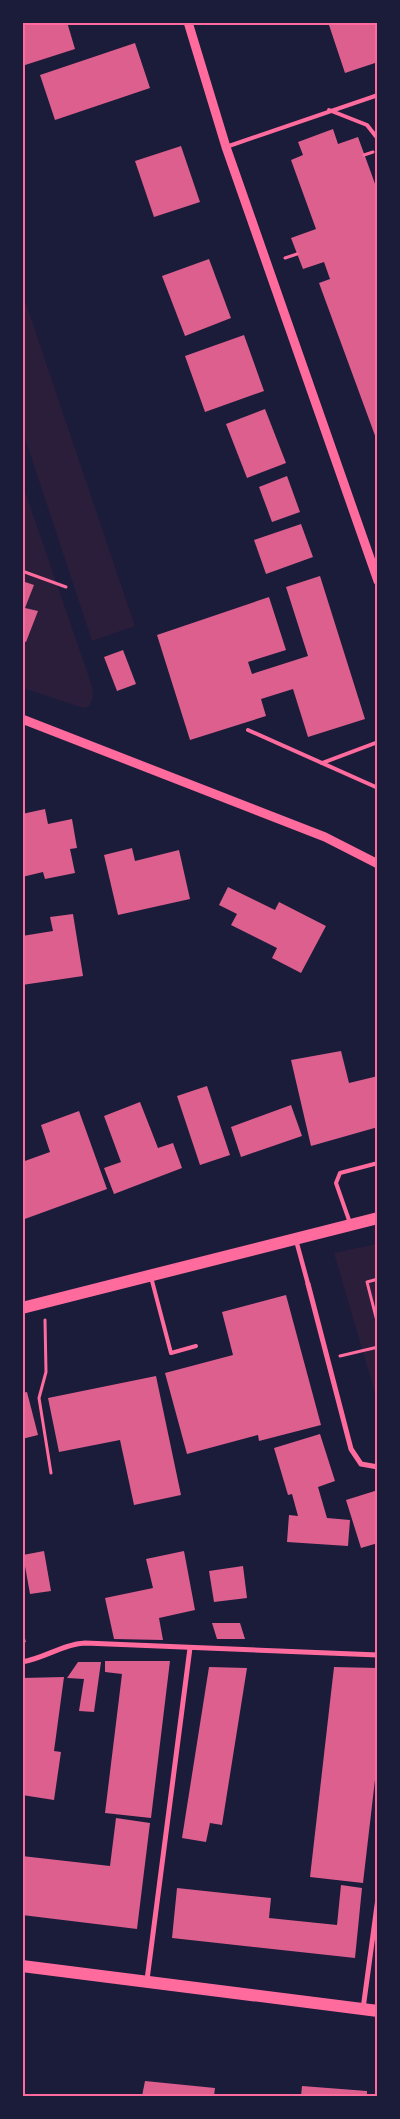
<svg xmlns="http://www.w3.org/2000/svg" width="400" height="2119" font-family="Manrope,sans-serif">
  <style>
    .green { fill: #2a1e3b }
    .building { fill: #dd5f8e }
    .lines { fill: none; stroke-linecap: round; stroke-linejoin: round }
    .path { stroke: #ff6b9d; stroke-width: 3 }
    .service { stroke: #ff6b9d; stroke-width: 4 }
    .pedestrian { stroke: #ff6b9d; stroke-width: 4.5 }
    .minor { stroke: #ff6b9d; stroke-width: 5 }
    .tertiary { stroke: #ff6b9d; stroke-width: 9 }
    .primary { stroke: #ff6b9d; stroke-width: 12 }
    .neatline { fill: none; stroke: #ff6b9d; stroke-width: 2 }
  </style>
  <rect width="100%" height="100%" fill="#1b1b3a"/>
  <!-- green -->
  <g class="green">
    <path d="M22 292 135 626 92 641 23 432Z"/>
    <path d="M22 483 92 686 93 697 89 706 83 708 23 688Z"/>
    <path d="M377 1244V1400L334 1253Z"/>
  </g>
  <!-- building -->
  <g class="building">
    <path d="M22 22H67L75 49 22 66Z"/>
    <path d="M328 22H378V62L345 73Z"/>
    <path d="M135 43 150 88 55 120 40 75Z"/>
    <path d="M333 129 338 144 358 137 378 192 377 441 319 283 330 279 324 262 303 269 291 238 316 229 291 160 303 155 298 142Z"/>
    <path d="M181 146 200 202 154 217 135 161Z"/>
    <path d="M209 259 231 318 185 336 162 276Z"/>
    <path d="M244 335 264 391 205 412 185 356Z"/>
    <path d="M265 409 286 463 247 478 226 424Z"/>
    <path d="M287 476 300 512 272 522 259 487Z"/>
    <path d="M301 524 313 557 266 574 254 540Z"/>
    <path d="M320 576 365 719 308 737 293 689 261 699 266 716 190 740 157 635 269 597 286 650 248 662 252 674 308 656 286 587Z"/>
    <path d="M22 581 34 585 25 608 38 611 26 642 22 641Z"/>
    <path d="M123 650 136 684 117 691 104 657Z"/>
    <path d="M45 809 48 824 72 819 77 848 70 849 75 873 45 879 43 872 22 877V814Z"/>
    <path d="M132 848 135 861 179 850 190 899 118 915 104 855Z"/>
    <path d="M228 887 275 910 279 902 326 926 301 973 272 958 277 948 231 925 237 914 219 905Z"/>
    <path d="M73 914 83 976 22 985V936L53 931 50 917Z"/>
    <path d="M341 1051 349 1083 378 1076V1127L311 1146 291 1060Z"/>
    <path d="M207 1086 230 1155 200 1165 177 1096Z"/>
    <path d="M140 1102 158 1148 173 1143 182 1168 114 1194 104 1168 121 1162 104 1116Z"/>
    <path d="M291 1105 302 1136 241 1157 231 1127Z"/>
    <path d="M79 1111 107 1189 22 1220V1162L50 1152 41 1125Z"/>
    <path d="M286 1295 321 1425 259 1441 258 1435 187 1454 165 1373 233 1355 222 1312Z"/>
    <path d="M156 1376 181 1495 134 1505 120 1440 59 1452 48 1398Z"/>
    <path d="M27 1392 38 1435 22 1439V1393Z"/>
    <path d="M320 1434 335 1481 318 1487 327 1518 350 1520 348 1546 287 1542 289 1515 298 1516 292 1494 288 1495 274 1448Z"/>
    <path d="M378 1490V1543L361 1548 346 1500Z"/>
    <path d="M44 1551 51 1591 30 1594 23 1555Z"/>
    <path d="M184 1551 195 1610 159 1618 163 1640 114 1639 105 1598 153 1588 146 1559Z"/>
    <path d="M243 1566 247 1598 214 1602 209 1571Z"/>
    <path d="M212 1623H240L245 1639H217Z"/>
    <path d="M22 1627 26 1642 22 1643Z"/>
    <path d="M105 1661H170L151 1818 105 1813 122 1674 105 1672Z"/>
    <path d="M78 1662H101L94 1712 79 1711 84 1679 67 1678Z"/>
    <path d="M209 1667 247 1668 222 1825 210 1823 206 1842 182 1838Z"/>
    <path d="M334 1667 378 1668V1754L363 1883 310 1877Z"/>
    <path d="M64 1677 54 1751 61 1752 54 1800 22 1795V1678Z"/>
    <path d="M116 1818 150 1823 137 1929 22 1915V1856L110 1866Z"/>
    <path d="M341 1885 362 1888 355 1958 172 1938 177 1888 271 1898 269 1918 337 1925Z"/>
    <path d="M145 2081 215 2088 214 2096H142Z"/>
    <path d="M302 2086 367 2091V2096H301Z"/>
  </g>
  <g class="lines">
    <!-- path -->
    <g class="path">
      <path d="M364 155 373 152"/>
      <path d="M285 258 297 254"/>
      <path d="M22 571 66 587"/>
      <path d="M378 1279 367 1282 378 1325"/>
      <path d="M45 1320 46 1372 39 1398 51 1473"/>
      <path d="M340 1356 378 1347"/>
    </g>
    <!-- service -->
    <g class="service">
      <path d="M329 110 367 125 378 139"/>
      <path d="M226 147 378 95"/>
      <path d="M248 730 378 788"/>
      <path d="M322 763 378 742"/>
      <path d="M350 1223 336 1183 340 1173 378 1163"/>
      <path d="M151 1277 171 1353 196 1346"/>
    </g>
    <!-- pedestrian -->
    <path class="pedestrian" d="M296 1240 308 1284"/>
    <!-- minor -->
    <g class="minor">
      <path d="M308 1284 351 1449 361 1464 378 1467"/>
      <path d="M22 1662C45 1658 63 1644 85 1643L378 1655"/>
      <path d="M147 1980 190 1648"/>
      <path d="M363 2009 378 1898"/>
    </g>
    <!-- tertiary -->
    <g class="tertiary">
      <path d="M188 22 226 147 378 581"/>
      <path d="M22 719 325 837 378 864"/>
    </g>
    <!-- primary -->
    <g class="primary">
      <path d="M22 1308 378 1218"/>
      <path d="M22 1966 378 2011"/>
    </g>
  </g>
  <!-- border -->
  <rect width="400" height="2119" fill="none" stroke="#1b1b3a" stroke-width="48"/>
  <rect x="24" y="24" width="352" height="2071" class="neatline"/>
</svg>
